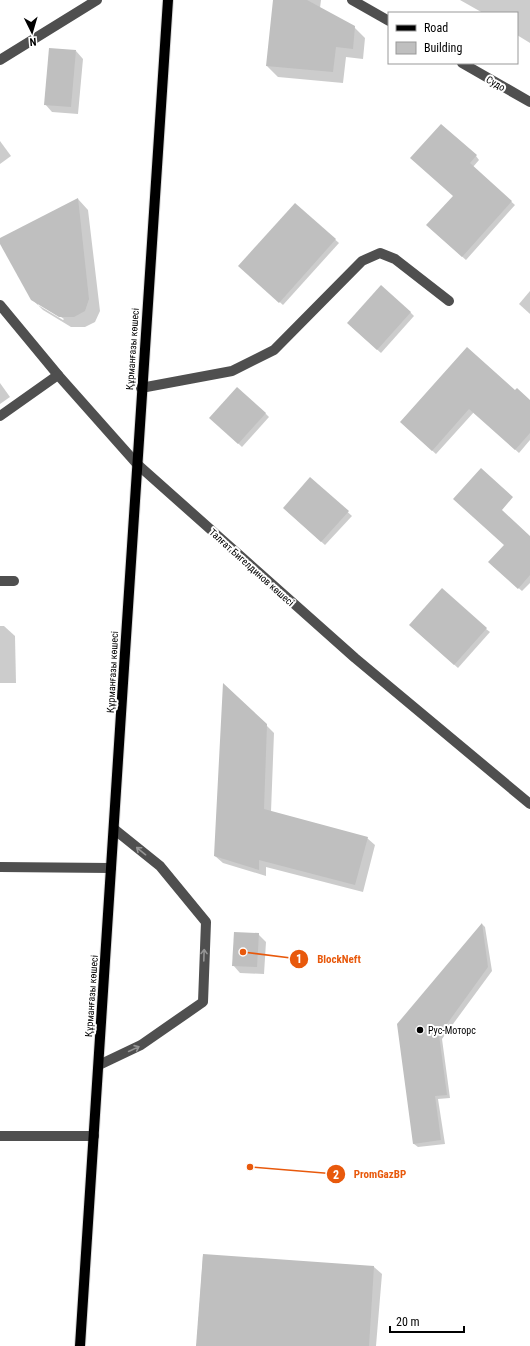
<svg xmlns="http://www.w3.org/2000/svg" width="530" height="1346" font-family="'Roboto Condensed',sans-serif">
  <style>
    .shadow { fill: #0003 }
    .building { fill: #bfbfbf }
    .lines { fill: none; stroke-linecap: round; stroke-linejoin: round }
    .major-casing { stroke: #dbdbdb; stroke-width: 12 }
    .minor { stroke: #4f4f4f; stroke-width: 10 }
    .major { stroke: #000; stroke-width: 10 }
    .oneway { stroke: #959595 }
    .poi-dot { fill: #000; stroke: #fff; stroke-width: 1.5 }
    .labels { text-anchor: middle; stroke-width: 4; stroke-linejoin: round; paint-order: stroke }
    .street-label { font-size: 10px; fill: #000; stroke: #fff }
    .poi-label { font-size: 10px; fill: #000; stroke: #fff; text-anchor: start }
    .leader { fill: none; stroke: #e8590c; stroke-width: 1.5 }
    .callout-dot { fill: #e8590c; stroke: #fff; stroke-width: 1.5 }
    .mark-label { font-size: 12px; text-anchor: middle; font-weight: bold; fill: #fff }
    .callout-label { font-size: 11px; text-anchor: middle; font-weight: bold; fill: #e8590c; stroke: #fff; stroke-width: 4; stroke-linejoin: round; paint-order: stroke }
  </style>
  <rect width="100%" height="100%" fill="#fff"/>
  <!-- shadow -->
  <g class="shadow">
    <path d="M274 0H321L320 8 354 27 365 38 363 59 346 57 343 83 278 77 267 66Z"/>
    <path d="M460 0H530V43L517 35V13H483Z"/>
    <path d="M76 51 83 59 78 114 52 112 45 104Z"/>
    <path d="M0 141 11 156 0 164Z"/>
    <path d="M476 156 479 160 473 167 515 205 466 260 431 229 454 196 415 161Z"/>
    <path d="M78 199 88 210 100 311 95 322 85 327H71L43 310 38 305 63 320 64 319 38 302V305L32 299 0 242V239Z"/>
    <path d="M295 204 339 243 283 305 243 269Z"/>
    <path d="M530 291V314L519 304Z"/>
    <path d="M410 312 414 316 381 353 352 327Z"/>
    <path d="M0 383 10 397 0 404Z"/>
    <path d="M515 391 530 401V440L519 453 474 412 436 454 405 426Z"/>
    <path d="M265 413 269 417 242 447 214 421Z"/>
    <path d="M310 478 352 516 325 545 287 511Z"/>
    <path d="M530 537V583L522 591 493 566Z"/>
    <path d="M0 626H4L15 636 16 683H0Z"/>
    <path d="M414 629H486L490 632 458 668Z"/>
    <path d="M266 725 274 733 271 812 367 838 375 845 363 892 266 867V876L223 863 215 856Z"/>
    <path d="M482 924 485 927 492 971 442 1039 450 1098 438 1099 445 1144 418 1147 414 1144 398 1025Z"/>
    <path d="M258 934 266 942 264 974 240 973 233 965Z"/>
    <path d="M203 1255 374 1267 382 1274 376 1346H197Z"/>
  </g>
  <!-- building -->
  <g class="building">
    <path d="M273 0H307L355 26 353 49 336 47 333 72 266 66Z"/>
    <path d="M49 48 76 50 71 107 44 105Z"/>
    <path d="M441 124 477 155 470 163 512 201 462 257 426 225 453 196 410 158Z"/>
    <path d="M78 198 89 299 85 311 74 317H59L31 300 0 244V238Z"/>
    <path d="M295 203 336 239 279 303 238 266Z"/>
    <path d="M381 285 411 312 377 350 347 323Z"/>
    <path d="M467 347 515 390 517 388 530 400V433L515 450 469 409 432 451 400 422Z"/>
    <path d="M237 387 266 413 238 444 209 418Z"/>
    <path d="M481 468 513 497 502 510 530 536V575L518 589 488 562 504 545 453 499Z"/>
    <path d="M310 477 349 511 321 542 283 508Z"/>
    <path d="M442 588 487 628 454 665 409 625Z"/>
    <path d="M223 683 267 724 264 809 368 837 355 885 259 860V870L214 856Z"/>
    <path d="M482 923 488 967 439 1035 447 1095 435 1096 441 1140 413 1144 397 1024Z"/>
    <path d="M234 932 259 933 257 967 232 966Z"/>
    <path d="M203 1254 374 1266 369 1346H196Z"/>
  </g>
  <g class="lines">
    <defs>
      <path id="major" d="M80 1346C110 897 137 449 168 0"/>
    </defs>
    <!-- major casing -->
    <use href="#major" class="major-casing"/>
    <!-- minor -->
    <g class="minor">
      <path d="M352 0 389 21"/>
      <path d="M0 60 97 0"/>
      <path d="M462 63 530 102"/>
      <path d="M0 305 58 375 137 464 355 658 530 804"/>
      <path d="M141 388 232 371 274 350 362 261 380 253 395 259 449 301"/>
      <path d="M0 416 58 375"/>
      <path d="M0 581H14"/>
      <path d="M0 867 111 868"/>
      <path d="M99 1065 141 1045 203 1002 206 922 160 866 114 829"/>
      <path d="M0 1136H94"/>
    </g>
    <!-- major -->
    <use href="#major" class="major"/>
  </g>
  <!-- one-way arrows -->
  <defs><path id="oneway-shaft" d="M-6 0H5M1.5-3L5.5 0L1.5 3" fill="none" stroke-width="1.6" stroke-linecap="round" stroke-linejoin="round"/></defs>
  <g class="oneway">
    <use href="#oneway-shaft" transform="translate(141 851) rotate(-141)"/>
    <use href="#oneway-shaft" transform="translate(204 955) rotate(-88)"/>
    <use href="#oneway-shaft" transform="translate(134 1049) rotate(-25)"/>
  </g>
  <!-- markers -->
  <circle class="poi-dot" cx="420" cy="1030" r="4"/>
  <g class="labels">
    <!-- street labels -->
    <g class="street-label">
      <text transform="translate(496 83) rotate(30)" y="4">Судо</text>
      <text transform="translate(132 349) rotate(-86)" y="4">Құрманғазы көшесі</text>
      <text transform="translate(252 567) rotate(42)" y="4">Талғат Бигелдинов көшесі</text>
      <text transform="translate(112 672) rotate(-87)" y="4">Құрманғазы көшесі</text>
      <text transform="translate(91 996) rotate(-86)" y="4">Құрманғазы көшесі</text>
    </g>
    <!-- poi labels -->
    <g class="poi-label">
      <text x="428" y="1034">Рус-Моторс</text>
    </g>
  </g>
  <!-- callouts -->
  <path class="leader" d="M243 952L299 959M250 1167L336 1174"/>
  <g class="callout-dot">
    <circle cx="243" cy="952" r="4"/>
    <circle cx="250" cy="1167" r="4"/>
    <circle cx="299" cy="959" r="10"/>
    <circle cx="336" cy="1174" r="10"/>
  </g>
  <g class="mark-label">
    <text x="299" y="963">1</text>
    <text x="336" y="1179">2</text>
  </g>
  <g class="callout-label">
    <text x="339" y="963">BlockNeft</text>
    <text x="380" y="1178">PromGazBP</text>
  </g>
  <!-- legend -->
  <rect x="388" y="12" width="130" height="52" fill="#ffffff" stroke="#999999"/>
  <rect x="396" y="25" width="20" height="6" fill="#000000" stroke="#999999"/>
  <text x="424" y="32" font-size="12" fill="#000000">Road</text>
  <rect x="396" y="42" width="20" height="12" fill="#bfbfbf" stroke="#999999"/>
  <text x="424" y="52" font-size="12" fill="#000000">Building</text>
  <!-- north arrow -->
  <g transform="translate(32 32) rotate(175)" stroke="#ffffff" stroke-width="3" paint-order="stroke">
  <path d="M0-3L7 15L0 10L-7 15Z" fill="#000000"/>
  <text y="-6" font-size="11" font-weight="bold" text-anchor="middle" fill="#000000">N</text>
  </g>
  <!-- scale -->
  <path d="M390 1326v6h74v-6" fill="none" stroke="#000000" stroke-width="2"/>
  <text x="396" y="1326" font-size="12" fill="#000000" stroke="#ffffff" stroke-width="3" paint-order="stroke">20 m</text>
</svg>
